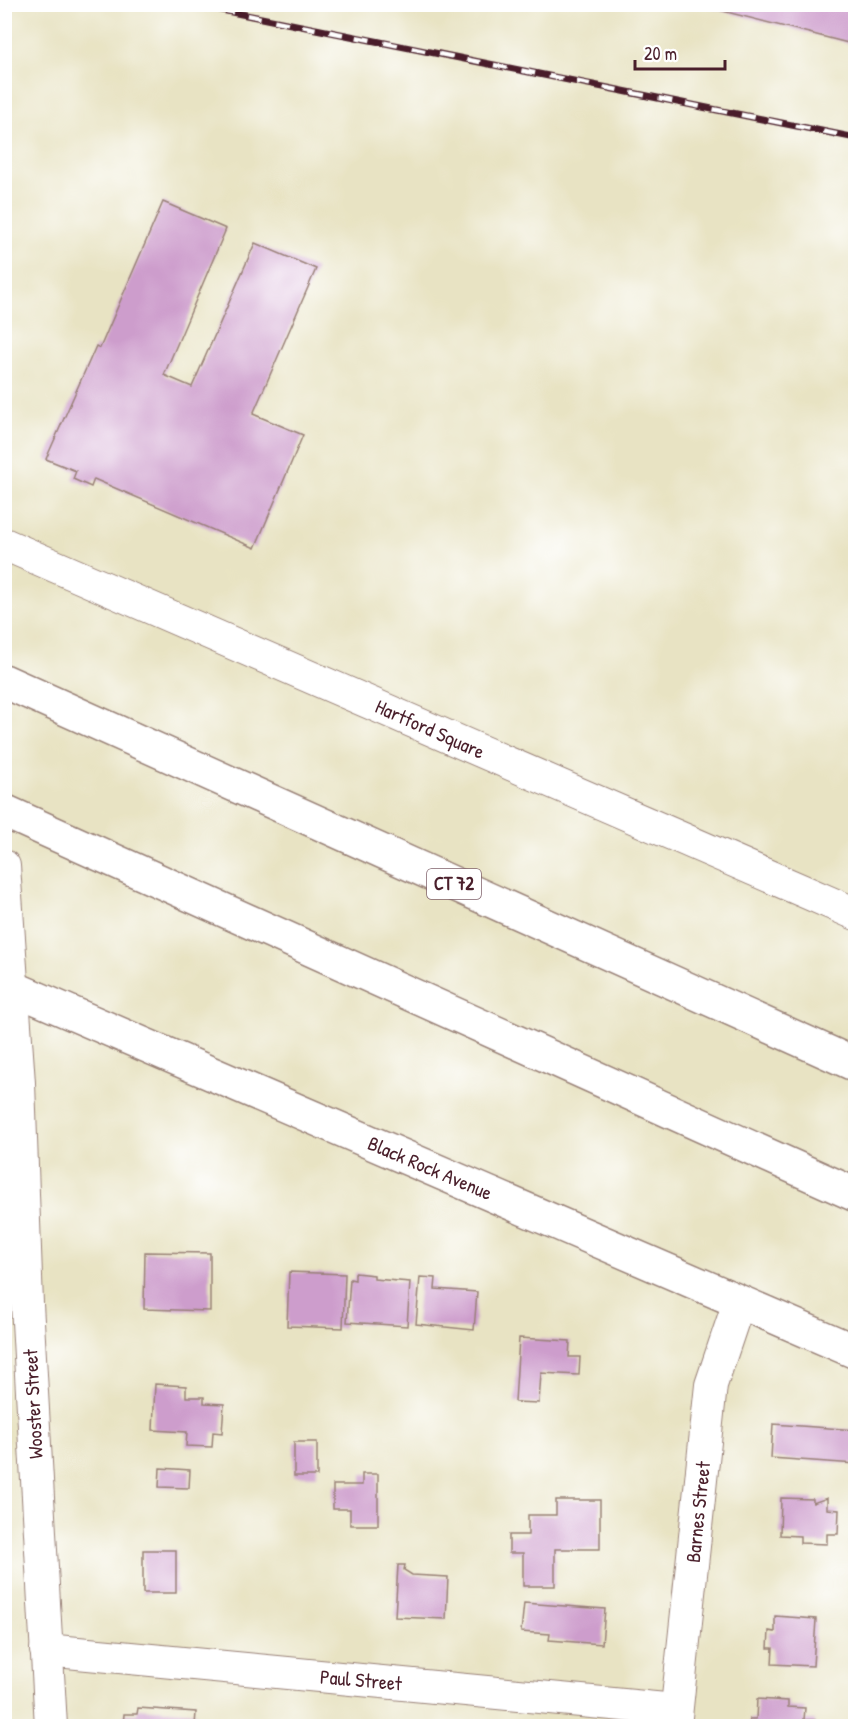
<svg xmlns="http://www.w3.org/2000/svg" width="860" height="1731" font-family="'Patrick Hand',sans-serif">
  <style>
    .building { fill: #cd9dcc }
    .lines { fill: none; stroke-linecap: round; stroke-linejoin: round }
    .minor-casing { stroke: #998177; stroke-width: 34 }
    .tertiary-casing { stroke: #998177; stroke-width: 36 }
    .motorway-casing { stroke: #998177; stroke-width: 36 }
    .minor { stroke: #fff; stroke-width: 32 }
    .tertiary { stroke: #fff; stroke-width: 33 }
    .motorway { stroke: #fff; stroke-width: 33 }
    .rail-casing { stroke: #4a1f2b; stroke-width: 7 }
    .rail { stroke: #fff; stroke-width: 4.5; stroke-dasharray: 14; stroke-linecap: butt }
    .labels { text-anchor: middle; stroke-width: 6; stroke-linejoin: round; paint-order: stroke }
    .shield { fill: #fff; stroke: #80626b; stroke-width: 1.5 }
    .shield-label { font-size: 18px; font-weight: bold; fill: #4a1f2b }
    .street-label { font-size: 20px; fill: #4a1f2b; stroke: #fff }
  </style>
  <rect width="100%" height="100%" fill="#fff"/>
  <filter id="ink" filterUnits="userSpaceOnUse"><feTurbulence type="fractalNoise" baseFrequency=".0167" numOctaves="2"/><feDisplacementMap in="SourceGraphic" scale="12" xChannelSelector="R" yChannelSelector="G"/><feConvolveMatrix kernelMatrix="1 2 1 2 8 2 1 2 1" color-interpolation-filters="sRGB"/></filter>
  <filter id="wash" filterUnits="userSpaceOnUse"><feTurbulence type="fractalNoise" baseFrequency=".008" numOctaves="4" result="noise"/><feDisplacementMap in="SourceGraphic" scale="24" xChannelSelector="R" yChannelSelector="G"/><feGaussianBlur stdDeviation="1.35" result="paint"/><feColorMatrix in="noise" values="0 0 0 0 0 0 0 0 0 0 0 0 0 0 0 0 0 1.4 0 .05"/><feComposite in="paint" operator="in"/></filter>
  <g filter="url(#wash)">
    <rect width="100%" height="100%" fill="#e8e3c3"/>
    <g id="blocks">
      <!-- building -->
      <g class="building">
        <path d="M699 4H856V45L699 5Z"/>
        <path d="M163 202 226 229 164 375 192 387 255 243 316 269 253 414 303 435 255 548 94 479 91 487 73 479 76 471 46 459 96 346 100 348Z"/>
        <path d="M145 1252 210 1253V1311L144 1309Z"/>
        <path d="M289 1272 345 1274 343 1328 287 1326Z"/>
        <path d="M355 1273 374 1275V1279L410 1282 407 1326 347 1322 350 1279 355 1280Z"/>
        <path d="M420 1277 436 1278 435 1289 477 1292 474 1330 416 1324Z"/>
        <path d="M519 1338 570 1341 569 1357H580L579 1375 541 1373 539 1403 515 1402Z"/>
        <path d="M155 1384 186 1386V1397H204V1403L224 1404 222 1433 213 1432 212 1447 186 1446 187 1432 153 1430Z"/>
        <path d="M773 1424 856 1430V1464L771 1458Z"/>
        <rect x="294" y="1442" width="23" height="34"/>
        <path d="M160 1468 190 1470 189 1488 159 1487Z"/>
        <path d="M362 1474H378V1525H350V1509H333V1485H362Z"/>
        <path d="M781 1498 813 1499V1503L827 1498V1509L839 1510 838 1534H827V1544L800 1543V1536L780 1535Z"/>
        <path d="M556 1500H600V1549H555V1586H523V1553H509V1535H528V1515H556Z"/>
        <rect x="143" y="1550" width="33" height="43"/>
        <path d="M398 1565H405L404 1570 412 1575 448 1577 446 1619 395 1617Z"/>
        <path d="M524 1603 605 1609 602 1644 549 1640 550 1634 521 1632Z"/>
        <path d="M775 1616 816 1619 813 1666 772 1664 773 1648H768L769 1631 775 1632Z"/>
        <path d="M757 1699 788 1701V1707L805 1708 804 1720H815V1726H749L750 1719H756Z"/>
        <path d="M138 1708 196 1712 195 1726H123L124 1714H137Z"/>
      </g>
    </g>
  </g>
  <g filter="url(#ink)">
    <use href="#blocks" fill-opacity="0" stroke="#998177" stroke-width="1.5"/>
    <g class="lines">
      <defs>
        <g id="minor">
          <path d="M4 544 856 914"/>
          <path d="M4 866 19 1083 27 1304 51 1726"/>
          <path d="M46 1650 676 1710"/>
          <path d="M675 1726 711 1385 739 1302"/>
        </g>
        <path id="tertiary" d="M4 984 856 1352"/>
        <g id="motorway">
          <path d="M4 681 856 1065"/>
          <path d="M4 811 856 1195"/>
        </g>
      </defs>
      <!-- minor casing -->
      <use href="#minor" class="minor-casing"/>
      <!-- tertiary casing -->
      <use href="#tertiary" class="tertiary-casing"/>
      <!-- motorway casing -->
      <use href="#motorway" class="motorway-casing"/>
      <!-- minor -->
      <use href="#minor" class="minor"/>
      <!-- tertiary -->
      <use href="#tertiary" class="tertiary"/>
      <!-- motorway -->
      <use href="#motorway" class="motorway"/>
      <defs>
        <path id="rail" d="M192 4 856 138"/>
      </defs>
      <!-- rail casing -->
      <use href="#rail" class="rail-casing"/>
      <!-- rail -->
      <use href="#rail" class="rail"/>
    </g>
  </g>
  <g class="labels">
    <!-- shield labels -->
    <rect class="shield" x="427" y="869" width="54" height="30" rx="4.5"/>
    <g class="shield-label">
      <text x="454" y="890">CT 72</text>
    </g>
    <!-- street labels -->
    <g class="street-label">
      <text transform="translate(430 729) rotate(24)" y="7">Hartford Square</text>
      <text transform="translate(430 1168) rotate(23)" y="7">Black Rock Avenue</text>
      <text transform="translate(33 1404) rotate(-93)" y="7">Wooster Street</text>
      <text transform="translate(698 1512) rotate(-84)" y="7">Barnes Street</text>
      <text transform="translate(361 1680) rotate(5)" y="7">Paul Street</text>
    </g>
  </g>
  <!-- margin -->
  <rect width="860" height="1731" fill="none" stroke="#fff" stroke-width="24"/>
  <!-- scale -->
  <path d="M635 60v9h90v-9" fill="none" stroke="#4a1f2b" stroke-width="3"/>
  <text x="644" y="60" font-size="18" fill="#4a1f2b" stroke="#ffffff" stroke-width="4.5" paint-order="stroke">20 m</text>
</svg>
